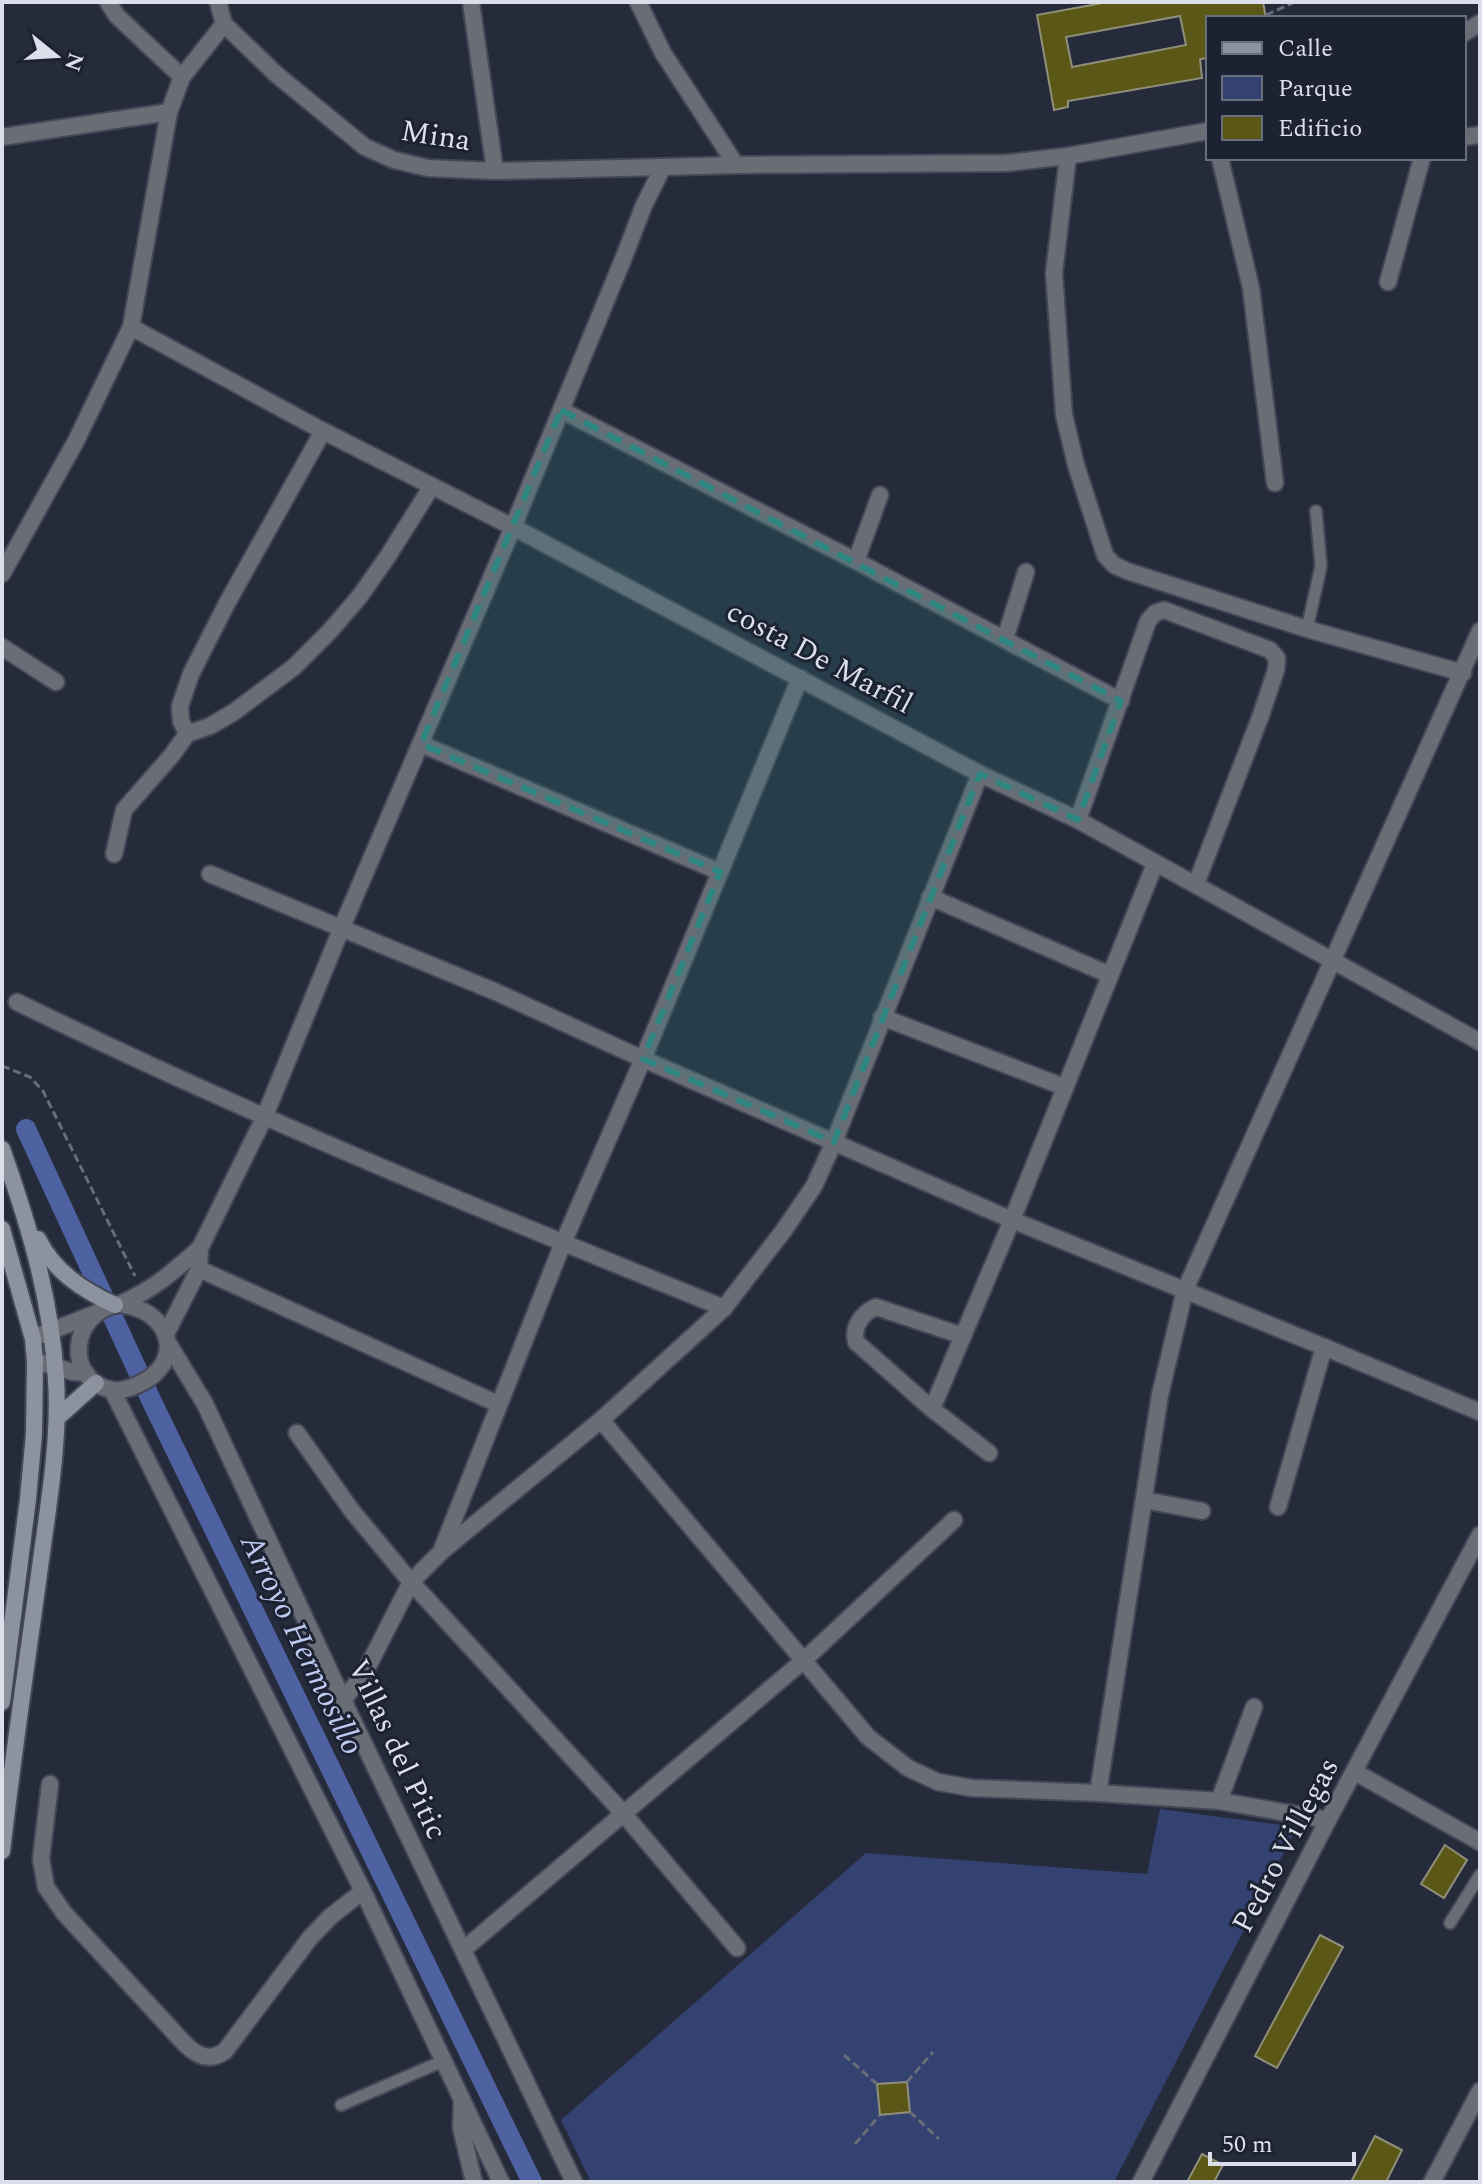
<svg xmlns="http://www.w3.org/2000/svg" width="1482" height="2184" font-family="Spectral,serif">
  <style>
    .green { fill: #344271 }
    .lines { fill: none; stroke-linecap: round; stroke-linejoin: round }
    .canal { stroke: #4e61a1; stroke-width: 20 }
    .building { fill: #5b5717; stroke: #908f7a; stroke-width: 2; fill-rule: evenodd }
    .service-casing { stroke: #434857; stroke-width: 15 }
    .minor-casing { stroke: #434857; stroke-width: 20 }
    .tertiary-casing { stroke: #434857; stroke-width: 20 }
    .secondary-casing { stroke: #434857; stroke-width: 20 }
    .path { stroke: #686d7a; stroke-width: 3; stroke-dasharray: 8 4; stroke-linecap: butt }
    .service { stroke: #6a6d76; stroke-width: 11 }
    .minor { stroke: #6a6d76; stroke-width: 16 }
    .tertiary { stroke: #6a6d76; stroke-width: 16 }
    .secondary { stroke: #8d929f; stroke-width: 16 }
    .marked { fill: #2e8680; fill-opacity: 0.2; stroke: #2e8680; stroke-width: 6; stroke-dasharray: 16 10; stroke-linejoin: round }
    .labels { text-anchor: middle; stroke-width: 6; stroke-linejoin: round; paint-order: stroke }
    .street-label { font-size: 30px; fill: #dbdfe9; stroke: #1c2231 }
    .water-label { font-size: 32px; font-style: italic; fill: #bdcaef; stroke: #1c2231 }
  </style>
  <rect width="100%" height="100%" fill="#262b3b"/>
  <!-- green -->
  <path class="green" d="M1160 1809 1297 1827 1114 2182H591L561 2120 866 1853 1147 1874Z"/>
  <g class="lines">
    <!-- canal -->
    <path class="canal" d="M26 1129 153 1404 532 2182"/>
  </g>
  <!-- building -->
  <g class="building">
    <path d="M1108 2H1263L1266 18H1208V58L1200 59 1202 78 1068 101V107L1054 110 1037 15ZM1180 16 1186 45 1072 67 1066 37Z"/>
    <path d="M1445 1845 1467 1860 1444 1898 1421 1884Z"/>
    <path d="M1320 1935 1343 1947 1277 2068 1255 2056Z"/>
    <path d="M907 2082 910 2112 880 2115 877 2084Z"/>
    <path d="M1375 2136 1402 2150 1386 2182H1351Z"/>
    <path d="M1202 2154 1223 2165 1214 2182H1187Z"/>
  </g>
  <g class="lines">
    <defs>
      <g id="service">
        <path d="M1307 629 1321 566 1316 511"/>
        <path d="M1450 1923 1480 1875"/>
        <path d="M341 2105 443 2061"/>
      </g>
      <g id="minor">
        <path d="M108 2 117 16 182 77"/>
        <path d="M218 2 224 24 277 75 365 147 394 160 428 168 495 171 663 167"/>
        <path d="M471 2 495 171"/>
        <path d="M638 2 663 53 736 165"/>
        <path d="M2 137 169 112"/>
        <path d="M1464 137 1480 135"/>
        <path d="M1068 156 1054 273 1064 415 1076 465 1105 555 1114 565 1127 571 1307 629 1463 673"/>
        <path d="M1220 158 1251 288 1275 483"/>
        <path d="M1388 282 1422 158"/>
        <path d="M131 327 323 431 513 527 980 774 1078 820 1480 1042"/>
        <path d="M561 410 856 561 1121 701"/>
        <path d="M856 561 880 495"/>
        <path d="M2 574 76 441 131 327 169 112 182 77 224 24"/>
        <path d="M1005 639 1026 572"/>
        <path d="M2 647 56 682"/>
        <path d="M187 734 181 721 180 706 191 674 226 605 323 431"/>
        <path d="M421 744 720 872"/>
        <path d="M1078 820 1148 621 1155 613 1164 610 1270 650 1277 658 1276 670 1261 715 1196 884"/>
        <path d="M114 854 124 810 172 755 187 734 210 726 234 712 294 667 330 631 360 596 388 556 432 486"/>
        <path d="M210 874 496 992 643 1059 1012 1220 1324 1347 1480 1412"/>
        <path d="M930 897 1110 975"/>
        <path d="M17 1002C248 1115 486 1212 724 1308"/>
        <path d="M882 1017 1064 1087"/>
        <path d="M199 1269 498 1404"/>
        <path d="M963 1336 876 1307C862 1313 852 1327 856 1342L932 1409 989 1453"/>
        <path d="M932 1409 1012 1220 1155 864"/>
        <path d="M601 1420 868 1737 908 1768 938 1782 972 1788 1098 1793 1219 1801 1328 1820"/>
        <path d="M297 1433 352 1511 411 1582 623 1813 737 1948"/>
        <path d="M1144 1500 1202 1511"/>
        <path d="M1278 1507 1324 1347"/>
        <path d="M442 1551 601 1420 724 1308 784 1230 814 1186 834 1142 980 774"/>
        <path d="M343 1700 364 1674 411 1582 441 1552 563 1243 643 1059 800 678"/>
        <path d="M1355 1772 1480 1842"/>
        <path d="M50 1784 41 1859 46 1887 64 1913 185 2044C197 2056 210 2062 225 2051L310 1938 330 1917 363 1891"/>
        <path d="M1098 1793 1160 1395 1185 1290 1480 631"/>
        <path d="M1219 1801 1254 1707"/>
        <path d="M463 1950 803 1661 954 1520"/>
        <path d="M462 2100 461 2128 474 2182"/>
        <path d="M1141 2182 1328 1820 1480 1535"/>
        <path d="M1432 2182 1480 2091"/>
      </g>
      <g id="tertiary">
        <path d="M1464 33 1480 23"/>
        <path d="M119 1304C171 1309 188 1363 137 1385 130 1388 120 1391 113 1390 63 1382 70 1311 119 1304Z"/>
        <path d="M120 1304C154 1289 173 1272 200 1248"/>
        <path d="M166 1334 199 1269 200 1248 264 1118 342 927 513 527 624 257 644 205 663 167 736 165 1007 163 1068 156 1208 131"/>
        <path d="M41 1335 94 1314"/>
        <path d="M168 1343 205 1404 343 1700 574 2182"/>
        <path d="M35 1361 73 1372 86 1373"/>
        <path d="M112 1390 363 1891 501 2182"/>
      </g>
      <g id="secondary">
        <path d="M2 1149C29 1225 51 1298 56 1379 60 1442 48 1506 40 1567 27 1662 13 1756 2 1851"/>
        <path d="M2 1229 33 1339 35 1361 34 1434 28 1499 2 1702"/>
        <path d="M38 1239C54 1271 82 1290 115 1305"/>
        <path d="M57 1418 96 1383"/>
      </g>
    </defs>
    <!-- service casing -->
    <use href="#service" class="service-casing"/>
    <!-- minor casing -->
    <use href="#minor" class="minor-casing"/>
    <!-- tertiary casing -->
    <use href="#tertiary" class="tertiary-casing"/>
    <!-- secondary casing -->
    <use href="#secondary" class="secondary-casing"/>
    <!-- path -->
    <g class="path">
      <path d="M1266 15 1295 2"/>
      <path d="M2 1066 30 1077 43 1091 135 1276"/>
      <path d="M844 2055 877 2084"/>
      <path d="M907 2082 933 2052"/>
      <path d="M910 2112 939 2139"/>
      <path d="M855 2144 880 2115"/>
    </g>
    <!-- service -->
    <use href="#service" class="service"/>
    <!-- minor -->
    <use href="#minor" class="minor"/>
    <!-- tertiary -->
    <use href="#tertiary" class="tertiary"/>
    <!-- secondary -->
    <use href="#secondary" class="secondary"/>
  </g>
  <!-- marked area -->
  <path class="marked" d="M561 410 1121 701 1078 820 980 774 834 1142 643 1059 720 872 421 744Z"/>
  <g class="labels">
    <!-- street labels -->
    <g class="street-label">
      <text transform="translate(436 135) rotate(9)" y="10">Mina</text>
      <text transform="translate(820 657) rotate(28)" y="10">costa De Marfil</text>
      <text transform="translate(398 1749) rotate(65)" y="10">Villas del Pitic</text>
      <text transform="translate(1285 1845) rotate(-62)" y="10">Pedro Villegas</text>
    </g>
    <!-- water labels -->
    <g class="water-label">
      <text transform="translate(303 1644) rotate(64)" y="11">Arroyo Hermosillo</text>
    </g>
  </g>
  <!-- border -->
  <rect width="1482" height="2184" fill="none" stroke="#dbdfe9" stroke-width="8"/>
  <!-- legend -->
  <rect x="1206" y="16" width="260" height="144" fill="#1c2231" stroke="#686e7b" stroke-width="2"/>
  <rect x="1222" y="42" width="40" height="12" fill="#8d929f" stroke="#686e7b" stroke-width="2"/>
  <text x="1278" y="56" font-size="24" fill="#dbdfe9">Calle</text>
  <rect x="1222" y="76" width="40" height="24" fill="#344271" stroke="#686e7b" stroke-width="2"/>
  <text x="1278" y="96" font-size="24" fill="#dbdfe9">Parque</text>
  <rect x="1222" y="116" width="40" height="24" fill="#5b5717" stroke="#686e7b" stroke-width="2"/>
  <text x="1278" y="136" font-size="24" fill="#dbdfe9">Edificio</text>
  <!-- north arrow -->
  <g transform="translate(56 56) rotate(108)" stroke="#1c2231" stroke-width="6" paint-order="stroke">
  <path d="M0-6L14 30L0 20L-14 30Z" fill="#dbdfe9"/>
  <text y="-12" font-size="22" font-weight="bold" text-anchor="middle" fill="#dbdfe9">N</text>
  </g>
  <!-- scale -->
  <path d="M1210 2152v12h144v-12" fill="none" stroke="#dbdfe9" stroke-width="4"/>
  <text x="1222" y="2152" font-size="24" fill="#dbdfe9" stroke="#1c2231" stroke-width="6" paint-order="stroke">50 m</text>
</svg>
